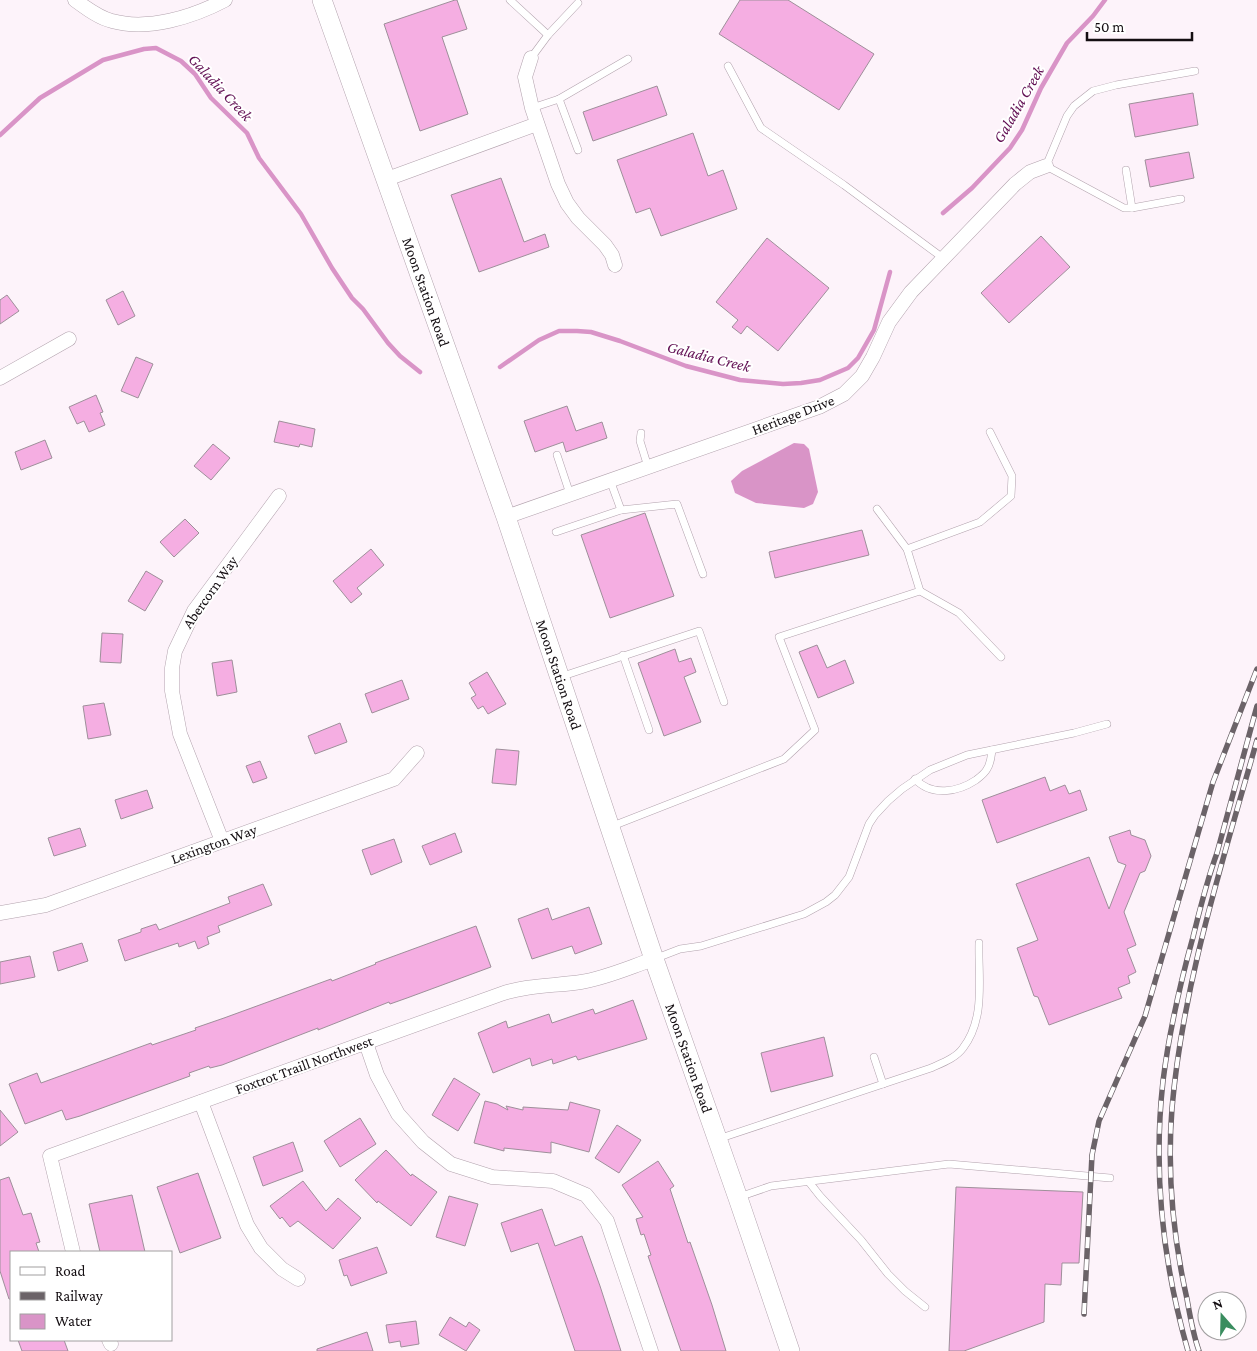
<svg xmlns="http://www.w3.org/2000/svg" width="1257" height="1351" font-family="'Crimson Pro',serif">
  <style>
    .water { fill: #d994c7 }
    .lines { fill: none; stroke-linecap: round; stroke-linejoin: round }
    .stream { stroke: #d994c7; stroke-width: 4.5 }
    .building { fill: #f5aee2; stroke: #9e8f9a }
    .lane-casing { stroke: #b2a2ad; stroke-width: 8 }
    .street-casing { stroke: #b2a2ad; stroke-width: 15 }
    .secondary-casing { stroke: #b2a2ad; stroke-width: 20 }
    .lane { stroke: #fff; stroke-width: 7 }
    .street { stroke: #fff; stroke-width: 14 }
    .secondary { stroke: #fff; stroke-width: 19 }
    .rail-casing { stroke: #6b6368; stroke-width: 5.5 }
    .rail { stroke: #fff; stroke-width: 4; stroke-dasharray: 11; stroke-linecap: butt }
    .labels { text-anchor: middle; stroke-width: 4; stroke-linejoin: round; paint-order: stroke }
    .street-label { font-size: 15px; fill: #140e12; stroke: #fff }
    .water-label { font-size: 16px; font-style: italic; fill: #621054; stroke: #fff }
  </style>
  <rect width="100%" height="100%" fill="#fdf3fa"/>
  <!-- water -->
  <path class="water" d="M794 443 804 444 809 449 818 492 813 504 804 508 756 503 735 493 731 481 742 471Z"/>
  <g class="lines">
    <!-- stream -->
    <g class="stream">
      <path d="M0 135 40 98 103 60 144 49 156 48 181 61 195 74 211 98 247 133 259 158 301 214 332 268 352 298 363 309 388 343 400 356 420 372"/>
      <path d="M943 213 972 188 1010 148 1022 130 1041 88 1067 43 1093 16 1105 0"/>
      <path d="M500 367 539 340 559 331H577L591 332 620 341 686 366 740 380 783 384 801 383 820 380 848 368 858 358 874 330 890 272"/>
    </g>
  </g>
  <!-- building -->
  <g class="building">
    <path d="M455 0H457L467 29 442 37 468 114 420 131 384 24Z"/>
    <path d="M740 0H788L874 54 839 110 719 34Z"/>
    <path d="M657 86 667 115 593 141 583 112Z"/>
    <path d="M1193 93 1198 125 1135 137 1129 104Z"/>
    <path d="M693 133 708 176 723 170 737 209 661 236 650 208 636 213 617 160Z"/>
    <path d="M1189 152 1194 178 1150 187 1145 160Z"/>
    <path d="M501 178 524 242 545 234 549 247 479 272 451 195Z"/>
    <path d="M1041 236 1070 267 1009 323 981 293Z"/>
    <path d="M767 238 829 288 778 351 747 326 741 334 732 327 738 320 716 302Z"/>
    <path d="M123 291 135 316 118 325 106 300Z"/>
    <path d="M7 295 19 311 0 324V300Z"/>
    <path d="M136 357 153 364 138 398 121 391Z"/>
    <path d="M96 395 103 412 100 413 105 425 89 432 84 421 77 424 69 407Z"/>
    <path d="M567 406 576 431 602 422 607 438 566 452 563 442 535 452 524 421Z"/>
    <path d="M279 421 315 429 312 447 300 444 299 447 274 442Z"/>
    <path d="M45 440 52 458 21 470 15 452Z"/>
    <path d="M213 444 230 458 211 480 194 466Z"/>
    <path d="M645 513 674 596 610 618 581 535Z"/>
    <path d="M185 519 199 533 174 557 160 542Z"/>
    <path d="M862 530 869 555 775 578 769 552Z"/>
    <path d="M371 549 384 565 357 588 362 594 351 603 333 581Z"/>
    <path d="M146 571 163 581 145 611 128 601Z"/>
    <path d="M102 633 123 634 121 663 100 662Z"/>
    <path d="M817 645 827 668 845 660 854 683 818 698 799 652Z"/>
    <path d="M675 649 679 662 691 658 696 672 684 677 701 722 664 736 638 663Z"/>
    <path d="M232 660 237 692 217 696 212 663Z"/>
    <path d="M487 672 506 704 488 714 483 706 478 709 471 698 476 695 469 683Z"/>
    <path d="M402 680 409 699 372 713 365 694Z"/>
    <path d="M104 703 111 735 88 739 83 706Z"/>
    <path d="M340 723 347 742 315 754 308 736Z"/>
    <path d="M496 749 519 751 516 785 492 783Z"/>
    <path d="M260 761 267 778 253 783 246 766Z"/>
    <path d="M1045 777 1050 791 1065 785 1069 794 1080 790 1087 810 997 843 982 800Z"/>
    <path d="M147 790 153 808 121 819 115 800Z"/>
    <path d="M80 828 86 846 54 856 48 838Z"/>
    <path d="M1130 830 1131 835 1145 840 1151 856 1145 871 1140 873 1124 912 1136 945 1127 949 1136 972 1128 976 1130 983 1118 988 1122 998 1049 1025 1038 997 1034 996 1017 948 1038 940 1016 884 1089 857 1109 909 1126 865 1118 862 1109 837Z"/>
    <path d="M455 833 462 852 430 865 422 846Z"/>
    <path d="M394 839 402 862 371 875 362 850Z"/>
    <path d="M263 884 272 905 218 926 220 932 207 937 209 944 198 949 195 941 179 947 178 943 125 961 118 940 141 932V929L156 924 159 930 230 903 228 897Z"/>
    <path d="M589 907 602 944 575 954 572 946 532 959 518 919 548 908 552 920Z"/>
    <path d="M476 926 491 967 407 998 390 1004 389 1002 318 1030V1028L222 1065 210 1068 209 1066 189 1073 190 1076 80 1116 66 1120 62 1110 25 1124 9 1084 37 1073 41 1083 151 1043 152 1045 196 1030 195 1028 224 1018 331 979 332 981 376 964 375 963Z"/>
    <path d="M82 943 88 961 58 971 53 952Z"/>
    <path d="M30 956 35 977 0 984V962Z"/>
    <path d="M633 1000 647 1039 578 1060 576 1056 553 1064 552 1059 532 1066 530 1058 493 1073 478 1033 506 1021 508 1028 549 1014 552 1023 593 1009 595 1014Z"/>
    <path d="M824 1037 833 1076 771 1092 761 1053Z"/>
    <path d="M454 1078 480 1094 458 1131 432 1115Z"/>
    <path d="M485 1101 497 1104 508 1110 506 1106 523 1110V1107L568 1110 570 1102 600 1110 589 1152 551 1142V1153L504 1148V1151L474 1143Z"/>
    <path d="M0 1110 18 1132 0 1146Z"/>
    <path d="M360 1118 376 1144 340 1167 324 1141Z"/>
    <path d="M617 1125 641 1140 619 1173 595 1158Z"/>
    <path d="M293 1142 303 1171 263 1186 253 1157Z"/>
    <path d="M386 1150 411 1176 412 1174 437 1192 411 1226 378 1201 377 1203 355 1180Z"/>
    <path d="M658 1161 674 1186 670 1189 688 1243 690 1242 712 1305 726 1351H681L648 1256 651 1255 644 1234 641 1235 636 1219 643 1217 622 1185Z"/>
    <path d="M198 1173 221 1238 180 1253 157 1187Z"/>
    <path d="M9 1177 23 1215 31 1213 40 1242 36 1243 39 1252H11V1299H9L0 1271V1180Z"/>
    <path d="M303 1181 326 1211 338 1198 361 1218 333 1249 298 1221 290 1227 282 1217 280 1219 270 1206Z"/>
    <path d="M956 1187 1083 1192 1079 1263H1062L1061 1285 1045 1284 1044 1322 964 1351H949Z"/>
    <path d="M132 1195 145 1252H100L89 1204Z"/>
    <path d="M449 1196 478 1204 465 1246 436 1237Z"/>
    <path d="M542 1209 555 1246 582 1236 600 1286 621 1351H575L538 1243 511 1252 501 1223Z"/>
    <path d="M377 1247 387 1273 351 1286 347 1275 344 1276 339 1260Z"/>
    <path d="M450 1317 466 1327 469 1322 480 1330 466 1351 439 1335Z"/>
    <path d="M416 1321 419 1344 401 1347 400 1341 389 1343 386 1325Z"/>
    <path d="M367 1332 373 1351H317V1349Z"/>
    <path d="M18 1340H64L68 1351H22Z"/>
  </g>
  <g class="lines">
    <defs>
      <g id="lane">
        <path d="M510 0 548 35"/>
        <path d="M531 58 548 35 578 3"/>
        <path d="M728 66 761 128 844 185 943 258"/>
        <path d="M559 99 578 150"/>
        <path d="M532 108 559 99 628 59"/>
        <path d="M1126 170 1132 208"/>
        <path d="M1181 199 1132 208H1124L1046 166 1067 116 1074 106 1093 91 1116 85 1195 71"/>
        <path d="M641 433 640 441 648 467"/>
        <path d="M557 455 570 494"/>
        <path d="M610 480 621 510"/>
        <path d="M877 509 907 549 920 591"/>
        <path d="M556 532 621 510 677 504 703 574"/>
        <path d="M907 549 980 522 1011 496 1012 476 990 432"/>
        <path d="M623 655 649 730"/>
        <path d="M560 677 699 631 724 702"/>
        <path d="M915 779C932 797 958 792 976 780 980 777 985 773 987 769 991 763 991 757 992 750"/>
        <path d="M610 827 784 759 815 730 779 637 920 591 959 613 1001 657"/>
        <path d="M654 959 680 949 701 946 804 914 826 902 835 895 849 877 869 824 875 815 888 801 902 789 930 770 967 755 1074 733 1107 724"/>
        <path d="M874 1057 883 1084"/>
        <path d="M718 1139 931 1068C942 1063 956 1058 963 1048 986 1018 978 978 979 943"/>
        <path d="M809 1182 820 1196 861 1240 888 1274 905 1291 925 1307"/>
        <path d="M739 1197 771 1186 949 1164 1110 1178"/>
      </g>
      <g id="street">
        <path d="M75 0C86 8 99 18 112 21 148 31 193 17 225 0"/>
        <path d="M531 58 525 77 532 108 558 184 567 203 578 218 605 245 612 255 615 265"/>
        <path d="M387 179 537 124"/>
        <path d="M0 378 69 339"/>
        <path d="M506 517 819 407 844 394 862 376 873 357 889 322 911 292 1015 184 1030 172 1046 166"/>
        <path d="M222 841 180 734 172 691V668L175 651 194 611 279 496"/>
        <path d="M0 913 46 905 394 779 417 753"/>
        <path d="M366 1043 377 1075 398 1114 423 1142 451 1164 492 1177 553 1181 586 1195 607 1221 651 1351"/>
        <path d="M201 1102 247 1225 261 1248 282 1269 298 1279"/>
        <path d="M73 1252 50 1156 501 994C527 985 554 986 581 982 606 978 630 967 654 959"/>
        <path d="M109 1340 111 1344"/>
      </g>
      <g id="secondary">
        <path id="s1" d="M322 0 506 517 654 959 738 1198 790 1351"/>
      </g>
    </defs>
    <!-- lane casing -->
    <use href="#lane" class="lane-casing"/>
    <!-- street casing -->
    <use href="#street" class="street-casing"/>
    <!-- secondary casing -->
    <use href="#secondary" class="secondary-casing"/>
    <!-- lane -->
    <use href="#lane" class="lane"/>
    <!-- street -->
    <use href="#street" class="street"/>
    <!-- secondary -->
    <use href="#secondary" class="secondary"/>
    <defs>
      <g id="rail">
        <path d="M1084 1314 1092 1155 1099 1121 1145 1016 1213 782 1257 669"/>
        <path d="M1188 1351C1163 1264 1153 1171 1163 1081 1169 1033 1180 984 1193 937 1200 909 1207 880 1217 853L1257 706"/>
        <path d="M1199 1351C1193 1334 1190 1316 1187 1299 1173 1237 1167 1172 1172 1108 1183 982 1223 861 1257 740"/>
      </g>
    </defs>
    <!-- rail casing -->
    <use href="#rail" class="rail-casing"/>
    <!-- rail -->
    <use href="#rail" class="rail"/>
  </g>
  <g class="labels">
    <!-- street labels -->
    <g class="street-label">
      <text dy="5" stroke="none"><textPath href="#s1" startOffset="310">Moon Station Road</textPath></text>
      <text transform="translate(793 415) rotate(-21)" y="5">Heritage Drive</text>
      <text transform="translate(210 592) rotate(-55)" y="5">Abercorn Way</text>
      <text dy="5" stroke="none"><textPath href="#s1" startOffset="715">Moon Station Road</textPath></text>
      <text transform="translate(214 844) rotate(-20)" y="5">Lexington Way</text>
      <text dy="5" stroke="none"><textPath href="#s1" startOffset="1120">Moon Station Road</textPath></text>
      <text transform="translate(304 1065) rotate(-20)" y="5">Foxtrot Traill Northwest</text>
    </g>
    <!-- water labels -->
    <g class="water-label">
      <text transform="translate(221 87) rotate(47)" y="6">Galadia Creek</text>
      <text transform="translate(1018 104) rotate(-60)" y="6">Galadia Creek</text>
      <text transform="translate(709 356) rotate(14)" y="6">Galadia Creek</text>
    </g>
  </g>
  <!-- legend -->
  <rect x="10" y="1251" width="162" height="90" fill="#ffffff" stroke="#a19fa0"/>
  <rect x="20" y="1267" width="25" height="8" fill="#ffffff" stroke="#a19fa0"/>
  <text x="55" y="1276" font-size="15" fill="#140e12">Road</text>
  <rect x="20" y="1292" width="25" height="8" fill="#6b6368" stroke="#a19fa0"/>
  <text x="55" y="1301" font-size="15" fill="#140e12">Railway</text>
  <rect x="20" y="1314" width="25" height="15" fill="#d994c7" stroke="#a19fa0"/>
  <text x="55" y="1326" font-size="15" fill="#140e12">Water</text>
  <!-- north arrow -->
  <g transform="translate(1222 1316) rotate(340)"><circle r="24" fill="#ffffff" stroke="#a19fa0"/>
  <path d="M0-4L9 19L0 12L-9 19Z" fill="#3a8d5f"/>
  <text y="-8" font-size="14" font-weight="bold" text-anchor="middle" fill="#140e12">N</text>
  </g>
  <!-- scale -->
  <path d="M1087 32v8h105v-8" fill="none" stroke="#140e12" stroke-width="2.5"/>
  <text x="1094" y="32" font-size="15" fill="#140e12" stroke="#ffffff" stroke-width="4" paint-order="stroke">50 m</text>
</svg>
